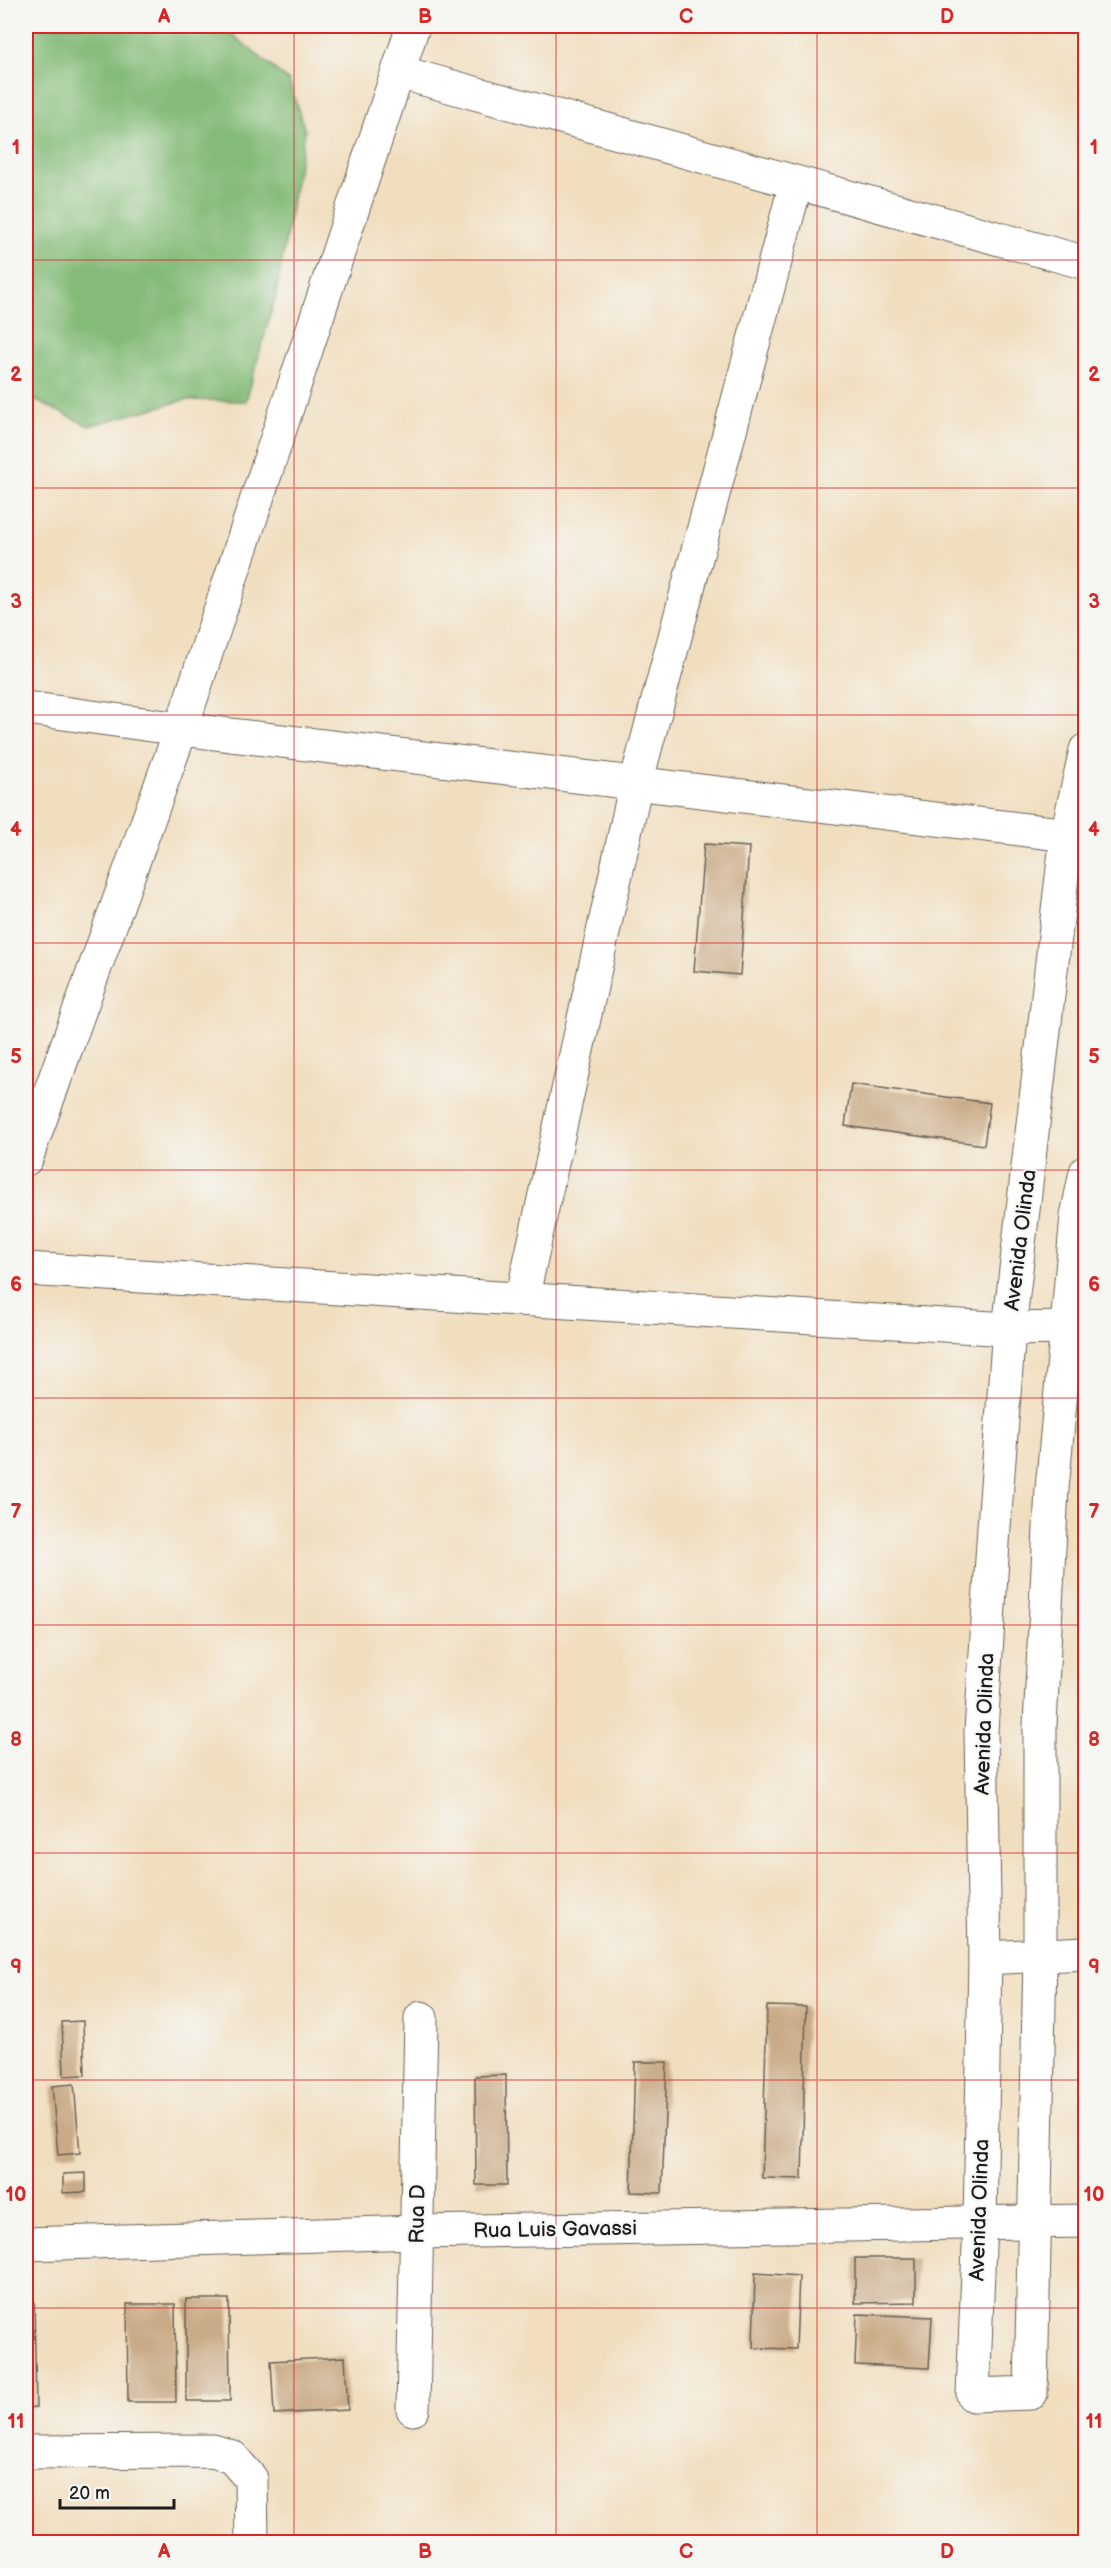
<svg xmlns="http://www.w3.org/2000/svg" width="1111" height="2568" font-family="'Balsamiq Sans',sans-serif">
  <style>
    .forest { fill: #84bb78; stroke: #506c4a; stroke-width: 1.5 }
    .building { fill: #caab87 }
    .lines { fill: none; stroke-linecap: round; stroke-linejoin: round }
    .minor-casing { stroke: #676055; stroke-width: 35 }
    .tertiary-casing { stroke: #676055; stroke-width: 35 }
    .minor { stroke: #fff; stroke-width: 33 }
    .tertiary { stroke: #fff; stroke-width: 33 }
    .grid { fill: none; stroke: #d62828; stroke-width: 1.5; stroke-opacity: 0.55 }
    .labels { text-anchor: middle; stroke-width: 4.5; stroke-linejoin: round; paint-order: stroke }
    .street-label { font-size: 21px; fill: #1c1c1c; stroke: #f6f6f2 }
    .neatline { fill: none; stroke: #d62828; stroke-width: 2 }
    .grid-label { font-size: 20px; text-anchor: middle; font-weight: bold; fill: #d62828 }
  </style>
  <rect width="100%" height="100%" fill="#f6f6f2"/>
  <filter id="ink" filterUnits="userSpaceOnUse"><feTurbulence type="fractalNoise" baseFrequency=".0167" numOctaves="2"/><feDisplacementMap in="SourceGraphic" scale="12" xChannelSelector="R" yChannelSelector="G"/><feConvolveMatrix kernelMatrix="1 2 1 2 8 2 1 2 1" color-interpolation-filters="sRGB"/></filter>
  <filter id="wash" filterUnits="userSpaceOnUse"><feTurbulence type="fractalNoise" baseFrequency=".008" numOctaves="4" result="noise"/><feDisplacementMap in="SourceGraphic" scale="24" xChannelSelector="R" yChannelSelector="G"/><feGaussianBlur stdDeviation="1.35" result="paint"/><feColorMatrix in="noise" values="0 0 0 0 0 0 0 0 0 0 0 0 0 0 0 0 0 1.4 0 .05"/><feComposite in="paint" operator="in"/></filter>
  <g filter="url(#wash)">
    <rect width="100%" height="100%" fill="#f1debf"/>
    <!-- forest -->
    <path class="forest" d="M26 26H222L289 81 305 131 276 294 246 401 184 400 89 426 26 396Z"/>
    <g id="blocks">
      <!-- building -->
      <g class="building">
        <path d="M704 844 749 847 740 975 694 971Z"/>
        <path d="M851 1084 990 1103 984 1145 845 1126Z"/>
        <path d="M767 2006 806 2007 802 2179 762 2178Z"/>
        <path d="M83 2021 85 2075 64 2076 62 2022Z"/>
        <path d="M635 2062H667L662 2193 631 2192Z"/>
        <path d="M506 2075 507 2185H476L475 2076Z"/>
        <path d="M74 2084 80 2153 58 2155 52 2086Z"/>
        <path d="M86 2173V2192L63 2193V2174Z"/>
        <path d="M855 2258H916V2302L855 2303Z"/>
        <path d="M755 2273 799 2276 796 2349 753 2348Z"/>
        <path d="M186 2299H229L230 2401H186Z"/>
        <path d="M26 2300H34L36 2407 26 2408Z"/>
        <path d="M127 2304H175L176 2402H128Z"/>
        <path d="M857 2314 932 2317 929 2368 855 2365Z"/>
        <path d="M345 2357 348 2410 274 2414 271 2361Z"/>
      </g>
    </g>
  </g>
  <g filter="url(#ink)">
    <use href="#blocks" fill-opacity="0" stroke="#676055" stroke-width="1.5"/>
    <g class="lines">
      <defs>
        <g id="minor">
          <path d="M399 72 1086 263"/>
          <path d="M26 708 181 729 1086 837"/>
          <path d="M26 1269 1009 1329 1069 1328"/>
          <path d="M522 1299 636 783 796 183"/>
          <path d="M985 1958 1086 1953"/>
          <path d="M26 2244 417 2232 1086 2221"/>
          <path d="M413 2409 421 2018"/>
          <path d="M26 2452 213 2451 232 2457 251 2479 252 2542"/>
        </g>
        <g id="tertiary">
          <path d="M1086 750 1067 834 1009 1329 995 1512 981 1731 985 1958 980 2222 973 2395 1031 2393 1040 1955V1725L1052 1489 1077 1216 1086 1172"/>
          <path d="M26 1159 181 729 413 26"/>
        </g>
      </defs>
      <!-- minor casing -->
      <use href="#minor" class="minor-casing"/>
      <!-- tertiary casing -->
      <use href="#tertiary" class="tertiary-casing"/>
      <!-- minor -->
      <use href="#minor" class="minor"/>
      <!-- tertiary -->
      <use href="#tertiary" class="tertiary"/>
    </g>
  </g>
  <!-- grid -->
  <path class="grid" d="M294 26V2542M556 26V2542M817 26V2542M26 260H1086M26 488H1086M26 715H1086M26 943H1086M26 1170H1086M26 1398H1086M26 1625H1086M26 1853H1086M26 2080H1086M26 2308H1086"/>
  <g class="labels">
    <!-- street labels -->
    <g class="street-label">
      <text transform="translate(1020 1240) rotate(-83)" y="7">Avenida Olinda</text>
      <text transform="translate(984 1724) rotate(-88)" y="7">Avenida Olinda</text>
      <text transform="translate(979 2210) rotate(-88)" y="7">Avenida Olinda</text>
      <text transform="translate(417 2214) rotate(-89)" y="7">Rua D</text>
      <text transform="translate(555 2229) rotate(-1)" y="7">Rua Luis Gavassi</text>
    </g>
  </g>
  <!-- margin -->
  <rect width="1111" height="2568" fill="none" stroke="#f6f6f2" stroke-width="66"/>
  <!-- scale -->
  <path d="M60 2499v9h114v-9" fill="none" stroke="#1c1c1c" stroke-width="3"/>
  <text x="69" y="2499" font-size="18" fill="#1c1c1c" stroke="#f6f6f2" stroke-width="4.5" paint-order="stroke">20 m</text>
  <rect x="33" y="33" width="1045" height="2502" class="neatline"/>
  <g class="grid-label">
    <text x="164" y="23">A</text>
    <text x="425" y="23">B</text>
    <text x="686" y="23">C</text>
    <text x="947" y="23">D</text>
    <text x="16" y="154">1</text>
    <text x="1094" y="154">1</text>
    <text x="16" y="381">2</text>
    <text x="1094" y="381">2</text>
    <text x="16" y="608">3</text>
    <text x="1094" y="608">3</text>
    <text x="16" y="836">4</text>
    <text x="1094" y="836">4</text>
    <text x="16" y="1063">5</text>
    <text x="1094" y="1063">5</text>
    <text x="16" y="1291">6</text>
    <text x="1094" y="1291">6</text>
    <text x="16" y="1518">7</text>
    <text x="1094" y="1518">7</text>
    <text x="16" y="1746">8</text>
    <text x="1094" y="1746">8</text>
    <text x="16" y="1973">9</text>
    <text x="1094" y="1973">9</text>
    <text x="16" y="2201">10</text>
    <text x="1094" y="2201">10</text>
    <text x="16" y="2428">11</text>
    <text x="1094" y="2428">11</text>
    <text x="164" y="2558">A</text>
    <text x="425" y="2558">B</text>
    <text x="686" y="2558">C</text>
    <text x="947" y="2558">D</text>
  </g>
</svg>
